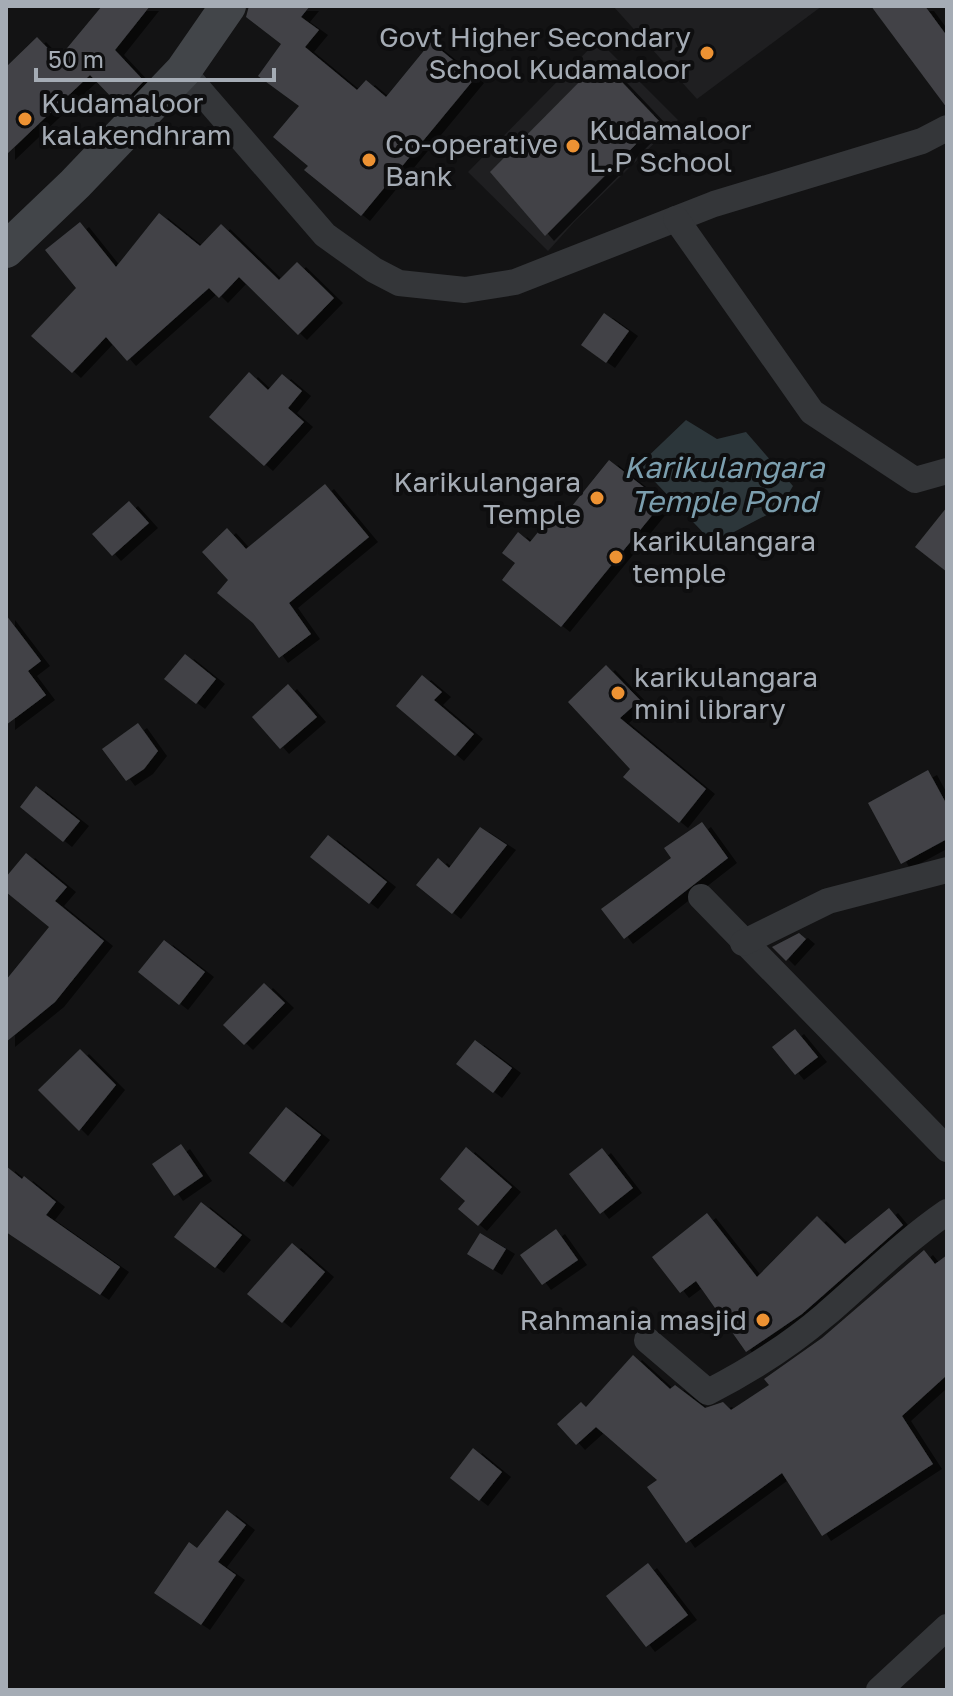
<svg xmlns="http://www.w3.org/2000/svg" width="953" height="1696" font-family="'Golos Text',sans-serif">
  <style>
    .built { fill: #1f1f21 }
    .water { fill: #2c363a }
    .building { fill: #424347; filter: url(#shadow) }
    .lines { fill: none; stroke-linecap: round; stroke-linejoin: round }
    .minor { stroke: #343639; stroke-width: 26 }
    .secondary { stroke: #424549; stroke-width: 36 }
    .poi-dot { fill: #ed9233; stroke: #0e0e0f; stroke-width: 3 }
    .labels { text-anchor: middle; stroke-width: 8; stroke-linejoin: round; paint-order: stroke }
    .poi-label { font-size: 28px; fill: #a5acb5; stroke: #0e0e0f; text-anchor: start }
    .water-label { font-size: 30px; font-style: italic; fill: #7c9faf; stroke: #0e0e0f }
  </style>
  <defs>
    <filter id="shadow"><feDropShadow dx="9" dy="5" stdDeviation="0" flood-color="#0009"/></filter>
  </defs>
  <rect width="100%" height="100%" fill="#131314"/>
  <!-- built -->
  <g class="built">
    <path d="M613 6H822L697 99Z"/>
    <path d="M598 40 678 120 575 221 548 251 468 172Z"/>
  </g>
  <!-- water -->
  <path class="water" d="M686 420 717 439 746 432 793 486 780 508 713 543 639 465Z"/>
  <!-- building -->
  <g class="building">
    <path d="M102 6H150L115 50 144 81 120 106 90 75 6 155V67L37 37 58 59Z"/>
    <path d="M249 6H310L301 17 319 30 305 47 357 90 366 80 386 97 431 42 475 78 361 216 304 170 308 166 273 137 299 106 258 76 281 44 246 17Z"/>
    <path d="M871 6H925L947 36V108Z"/>
    <path d="M601 60 659 121 545 236 490 172Z"/>
    <path d="M159 213 200 246 221 224 279 280 297 262 334 298 298 335 239 277 219 298 209 288 127 361 106 337 72 373 31 336 76 288 45 250 80 222 116 267Z"/>
    <path d="M604 313 629 331 606 363 581 345Z"/>
    <path d="M249 372 268 390 282 374 302 391 288 408 304 422 264 466 209 417Z"/>
    <path d="M609 460 663 502 561 627 502 580 515 563 502 553 518 532 530 542 556 510 564 516Z"/>
    <path d="M325 484 369 537 289 603 311 634 279 658 253 623 217 593 228 580 202 552 227 528 246 549Z"/>
    <path d="M129 501 149 523 112 556 92 534Z"/>
    <path d="M947 507V572L915 547Z"/>
    <path d="M6 615 41 661 28 671 46 695 6 725Z"/>
    <path d="M185 654 216 679 196 704 164 679Z"/>
    <path d="M606 665 640 700 620 718 706 789 679 823 623 777 630 769 568 702Z"/>
    <path d="M422 675 442 692 434 700 474 734 455 756 396 706Z"/>
    <path d="M288 684 317 717 280 749 252 717Z"/>
    <path d="M138 723 158 751 144 769 126 781 102 749Z"/>
    <path d="M928 770 947 805V839L901 864 868 803Z"/>
    <path d="M36 786 80 821 63 842 20 807Z"/>
    <path d="M702 822 728 858 624 939 601 909 671 858 664 848Z"/>
    <path d="M480 827 507 845 452 914 416 885 438 858 449 868Z"/>
    <path d="M328 835 387 882 369 904 310 857Z"/>
    <path d="M26 853 67 887 55 901 104 941 55 1002 6 1042V980L49 927 6 892V877Z"/>
    <path d="M799 933 806 939 786 961 772 947Z"/>
    <path d="M164 940 205 972 179 1005 138 972Z"/>
    <path d="M264 983 285 1003 244 1045 223 1025Z"/>
    <path d="M795 1029 818 1057 795 1075 772 1047Z"/>
    <path d="M475 1040 512 1068 493 1093 456 1064Z"/>
    <path d="M80 1049 116 1085 79 1131 38 1090Z"/>
    <path d="M286 1107 321 1135 284 1182 249 1153Z"/>
    <path d="M181 1144 203 1176 174 1196 152 1164Z"/>
    <path d="M466 1147 512 1187 478 1226 458 1209 465 1201 440 1179Z"/>
    <path d="M602 1148 633 1188 600 1214 569 1174Z"/>
    <path d="M6 1166 22 1179 24 1176 56 1202 46 1215 120 1267 100 1295 6 1232Z"/>
    <path d="M201 1202 242 1235 215 1268 174 1237Z"/>
    <path d="M889 1208 903 1225 802 1314 746 1352 696 1281 680 1293 652 1257 707 1213 757 1277 817 1216 845 1244Z"/>
    <path d="M556 1229 578 1260 542 1285 520 1255Z"/>
    <path d="M480 1233 506 1249 493 1270 467 1254Z"/>
    <path d="M292 1243 325 1272 282 1323 247 1294Z"/>
    <path d="M924 1250 935 1264 947 1255V1375L902 1416 933 1464 822 1536 782 1473 686 1543 647 1487 657 1480 596 1427 576 1445 557 1424 581 1402 586 1407 633 1355 670 1389 675 1385 705 1408 723 1402 731 1410 769 1385 764 1379 822 1338Z"/>
    <path d="M473 1448 502 1472 479 1501 450 1478Z"/>
    <path d="M227 1510 246 1525 218 1562 236 1575 201 1625 154 1593 189 1542 197 1548Z"/>
    <path d="M648 1563 688 1615 646 1647 606 1596Z"/>
  </g>
  <g class="lines">
    <!-- minor -->
    <g class="minor">
      <path d="M183 71 325 235 374 270 399 283 465 290 515 282 714 204 922 141 947 128"/>
      <path d="M676 219 812 412 915 480 947 471"/>
      <path d="M701 897 947 1149"/>
      <path d="M743 943 828 901 947 870"/>
      <path d="M647 1340 708 1392C749 1371 790 1345 825 1315 866 1280 902 1243 947 1212"/>
      <path d="M879 1690 947 1627"/>
    </g>
    <!-- secondary -->
    <path class="secondary" d="M6 250 75 184 183 71 228 6"/>
  </g>
  <!-- markers -->
  <g class="poi-dot">
    <circle cx="707" cy="53" r="8"/>
    <circle cx="25" cy="119" r="8"/>
    <circle cx="573" cy="146" r="8"/>
    <circle cx="369" cy="160" r="8"/>
    <circle cx="597" cy="498" r="8"/>
    <circle cx="616" cy="557" r="8"/>
    <circle cx="618" cy="693" r="8"/>
    <circle cx="763" cy="1320" r="8"/>
  </g>
  <g class="labels">
    <!-- poi labels -->
    <g class="poi-label">
      <text x="691" y="47" text-anchor="end">Govt Higher Secondary<tspan x="691" dy="32">School Kudamaloor</tspan></text>
      <text x="41" y="113">Kudamaloor<tspan x="41" dy="32">kalakendhram</tspan></text>
      <text x="589" y="140">Kudamaloor<tspan x="589" dy="32">L.P School</tspan></text>
      <text x="385" y="154">Co-operative<tspan x="385" dy="32">Bank</tspan></text>
      <text x="581" y="492" text-anchor="end">Karikulangara<tspan x="581" dy="32">Temple</tspan></text>
      <text x="632" y="551">karikulangara<tspan x="632" dy="32">temple</tspan></text>
      <text x="634" y="687">karikulangara<tspan x="634" dy="32">mini library</tspan></text>
      <text x="747" y="1330" text-anchor="end">Rahmania masjid</text>
    </g>
    <!-- water labels -->
    <g class="water-label">
      <text x="724" y="478">Karikulangara<tspan x="724" dy="34">Temple Pond</tspan></text>
    </g>
  </g>
  <!-- border -->
  <rect width="953" height="1696" fill="none" stroke="#a5acb5" stroke-width="16"/>
  <!-- scale -->
  <path d="M36 68v12h238v-12" fill="none" stroke="#a5acb5" stroke-width="4"/>
  <text x="48" y="68" font-size="24" fill="#a5acb5" stroke="#0e0e0f" stroke-width="6" paint-order="stroke">50 m</text>
</svg>
